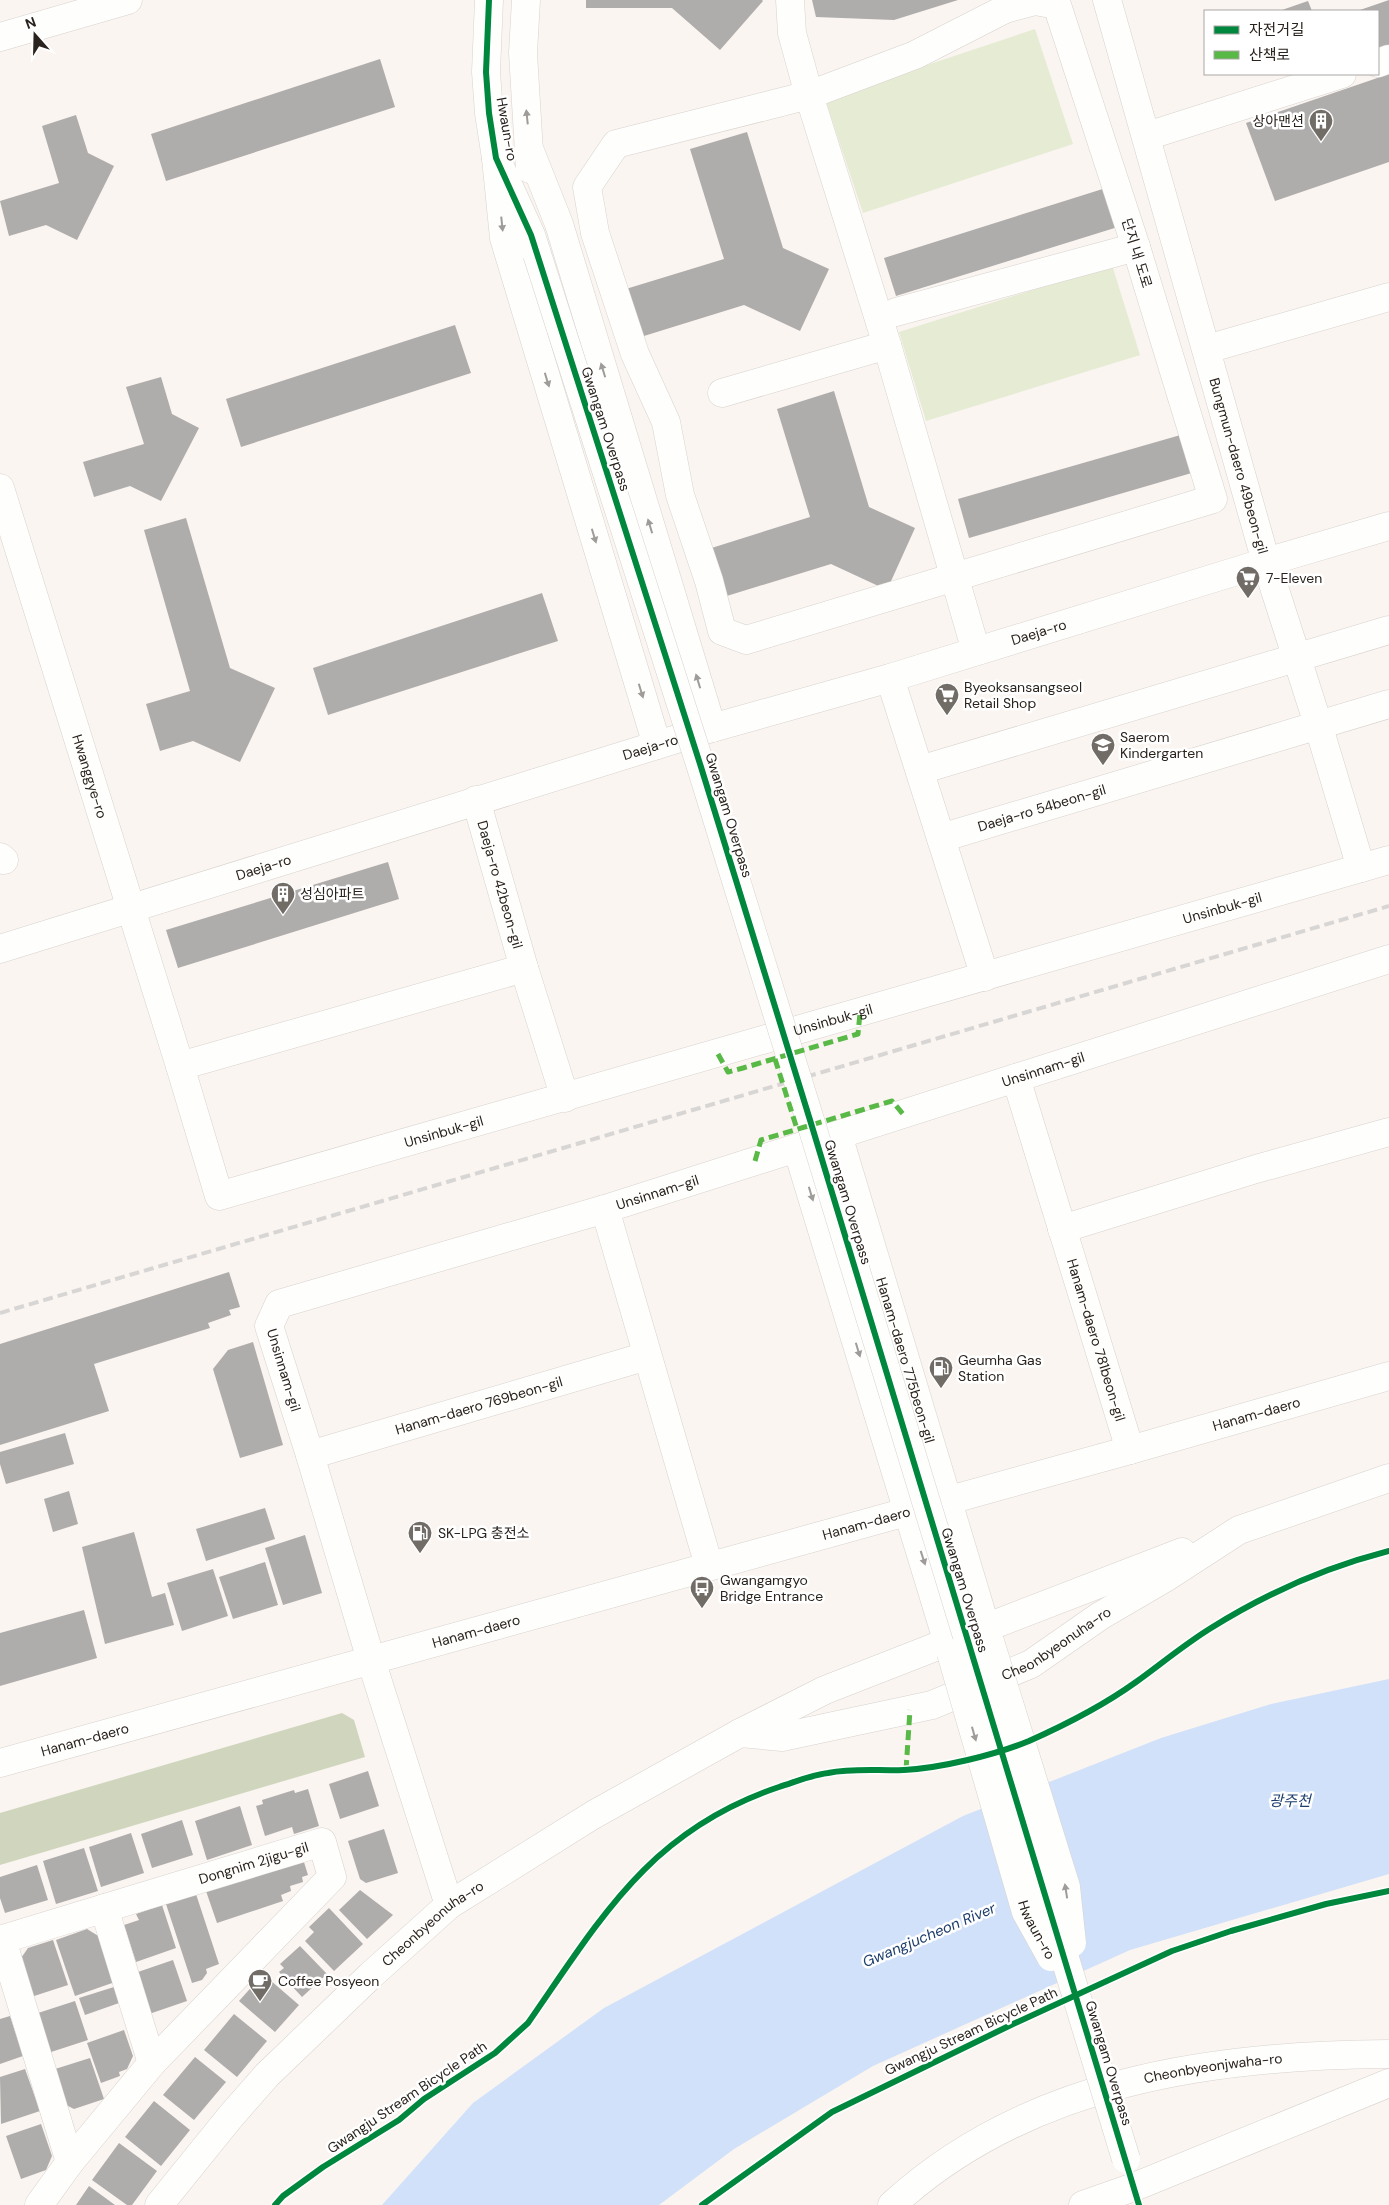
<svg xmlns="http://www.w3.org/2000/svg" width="1389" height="2205" font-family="'DM Sans','Noto Sans KR',sans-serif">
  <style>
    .green { fill: #e6ebd4 }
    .forest { fill: #d0d6bd }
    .water { fill: #d1e1f9 }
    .building { fill: #afacac }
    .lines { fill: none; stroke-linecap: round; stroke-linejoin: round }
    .minor-casing { stroke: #d8d2ce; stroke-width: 29 }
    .minor { stroke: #fefefd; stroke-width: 28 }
    .rail { stroke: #d8d6d5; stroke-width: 4; stroke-dasharray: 10 5; stroke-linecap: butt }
    .minor-bridge-casing { stroke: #d8d2ce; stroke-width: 29; stroke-linecap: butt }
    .minor-bridge { stroke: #fefefd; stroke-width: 28 }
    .quiet { stroke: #58b947; stroke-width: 5; stroke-dasharray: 10 5; stroke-linecap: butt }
    .cycleway-casing { stroke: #fff; stroke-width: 9 }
    .cycleway { stroke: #00873e; stroke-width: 6 }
    .oneway { fill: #9e9b98 }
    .labels { text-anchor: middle; stroke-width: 5; stroke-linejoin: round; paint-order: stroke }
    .poi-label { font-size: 14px; fill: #29221d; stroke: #fff; text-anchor: start }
    .street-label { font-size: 14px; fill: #29221d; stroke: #fff }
    .water-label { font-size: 15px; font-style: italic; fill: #1e3e6c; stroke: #fff }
  </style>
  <rect width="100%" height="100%" fill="#faf5f0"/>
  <!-- green -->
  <g class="green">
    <path d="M1035 29 1073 144 863 213 825 99Z"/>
    <path d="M1112 265 1140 355 926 421 899 332Z"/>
  </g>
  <!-- forest -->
  <path class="forest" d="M342 1713 354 1720 365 1757 0 1865V1813Z"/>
  <!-- water -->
  <path class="water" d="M1389 1679V1874L1130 1950 873 2066 734 2149 659 2205H382L473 2103 604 2008 963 1816 1161 1738 1271 1704Z"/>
  <!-- building -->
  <g class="building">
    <path d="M586 0H762L763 1 720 50 672 8H586Z"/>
    <path d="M812 0H958L894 20 816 17Z"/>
    <path d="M1389 0V48L1378 51V11H1357Z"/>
    <path d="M1308 1 1312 11H1279Z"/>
    <path d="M380 59 395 107 166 181 151 134Z"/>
    <path d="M1389 74V162L1275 201 1246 123Z"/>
    <path d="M76 115 88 153 114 166 77 240 46 225 9 236 0 201 59 183 42 126Z"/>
    <path d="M747 132 783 248 829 269 800 331 744 305 631 340 616 292 724 259 690 149Z"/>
    <path d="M1109 187 1121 226 896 296 884 258Z"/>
    <path d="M455 325 471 373 241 447 226 399Z"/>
    <path d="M161 377 172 414 199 428 161 501 130 486 94 497 83 462 144 444 126 387Z"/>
    <path d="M834 391 869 507 915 528 887 590 831 564 717 599 702 551 810 517 777 409Z"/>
    <path d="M1184 434 1195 472 969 538 958 499Z"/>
    <path d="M186 518 230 668 275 688 240 762 193 741 160 751 146 704 190 691 144 530Z"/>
    <path d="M542 593 558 641 328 715 313 668Z"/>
    <path d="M388 862 399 899 178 968 166 930Z"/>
    <path d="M229 1272 240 1307 229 1310 231 1315 208 1323 210 1328 94 1364 109 1411 0 1445V1344Z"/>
    <path d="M253 1342 283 1445 240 1458 213 1369 228 1350Z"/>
    <path d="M65 1433 74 1464 6 1484 0 1464V1452Z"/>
    <path d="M69 1491 78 1524 53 1532 44 1499Z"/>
    <path d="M265 1508 275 1539 206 1561 196 1529Z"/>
    <path d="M134 1532 152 1597 165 1593 174 1625 105 1644 82 1547Z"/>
    <path d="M305 1535 322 1593 283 1605 265 1548Z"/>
    <path d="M265 1562 278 1605 233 1619 219 1577Z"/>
    <path d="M213 1569 228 1616 182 1631 167 1583Z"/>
    <path d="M84 1610 97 1658 0 1686V1633Z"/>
    <path d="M368 1771 379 1806 340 1819 329 1784Z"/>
    <path d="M308 1789 319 1826 294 1834 292 1827 265 1836 256 1806 263 1804 262 1800 294 1790 295 1793Z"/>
    <path d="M240 1806 252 1845 207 1860 195 1821Z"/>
    <path d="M182 1820 193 1855 152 1868 141 1834Z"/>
    <path d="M384 1829 398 1873 366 1883 360 1879 348 1841Z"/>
    <path d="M131 1833 144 1873 101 1887 89 1847Z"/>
    <path d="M84 1848 98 1891 56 1904 43 1861Z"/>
    <path d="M303 1859 308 1875 302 1877 303 1882 290 1886 291 1891 281 1895 283 1901 217 1923 206 1891Z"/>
    <path d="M37 1865 48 1900 5 1913 0 1898V1877Z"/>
    <path d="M360 1890 393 1915 367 1939 339 1910Z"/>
    <path d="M195 1891 219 1964 206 1969 207 1973 202 1980 192 1983 165 1901Z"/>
    <path d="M162 1905 176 1948 136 1962 124 1925 139 1920 136 1914Z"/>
    <path d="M329 1908 363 1944 334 1971 305 1941 314 1932 309 1927Z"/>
    <path d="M87 1929 100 1937 115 1982 75 1996 56 1940Z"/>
    <path d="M53 1940 68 1985 31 1997 19 1961 28 1948Z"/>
    <path d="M300 1946 327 1974 302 1997 279 1972 284 1968 280 1964Z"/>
    <path d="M173 1960 187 2001 152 2013 147 2010 135 1973Z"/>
    <path d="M263 1974 299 2005 275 2032 239 2001Z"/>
    <path d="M114 1987 119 2003 85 2015 79 1998Z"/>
    <path d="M75 2001 88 2040 48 2053 35 2014Z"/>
    <path d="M234 2014 267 2041 237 2077 204 2050Z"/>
    <path d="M10 2016 23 2056 0 2064V2019Z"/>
    <path d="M124 2030 133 2056 127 2069 119 2072 120 2076 101 2083 87 2043Z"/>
    <path d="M195 2057 226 2082 194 2120 163 2095Z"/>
    <path d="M90 2058 104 2099 74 2109 62 2103 52 2070Z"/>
    <path d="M25 2069 40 2111 1 2124 0 2077Z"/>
    <path d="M154 2101 190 2130 161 2166 125 2137Z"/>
    <path d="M41 2124 52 2156 46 2170 21 2179 6 2136Z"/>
    <path d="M119 2143 157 2171 132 2205H127L92 2180Z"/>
    <path d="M89 2186 115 2205H76Z"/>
  </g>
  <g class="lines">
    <defs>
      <g id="minor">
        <path d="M489 0 486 72 489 113 496 158 531 235 537 254"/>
        <path d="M526 0 523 53 530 169"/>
        <path d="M790 0 792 33 809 95 887 345 976 651"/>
        <path id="s1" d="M1107 0 1266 562 1318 724 1361 868"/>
        <path d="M1035 1 1057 5 1136 247 1213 499 746 640 722 631 709 581 680 495 666 422 635 354 595 233 587 187 616 144 809 95 915 55 1005 9Z"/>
        <path d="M0 37 128 0"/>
        <path d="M1378 63 1389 59"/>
        <path d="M1147 136 1342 74"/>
        <path d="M530 151 559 224 712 728"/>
        <path d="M496 158 504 238 657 745"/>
        <path d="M896 312 1136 247"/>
        <path d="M1207 349 1389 297"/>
        <path d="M722 393 887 345"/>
        <path id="s2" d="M0 488 180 1066 219 1196 1389 860"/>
        <path d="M890 678 985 977"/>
        <path d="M920 770 1389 630"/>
        <path id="s3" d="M476 800 524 968 565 1098"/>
        <path id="s4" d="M941 838 1389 704"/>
        <path d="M0 857 4 860"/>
        <path id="s5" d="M0 949 712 728 890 678 1266 562 1389 526"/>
        <path d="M180 1066 524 968"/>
        <path id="s6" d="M1016 1078 1130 1450"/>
        <path id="s7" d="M838 1135 991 1645"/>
        <path d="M797 1148 951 1653"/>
        <path d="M605 1209 709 1566"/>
        <path d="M1062 1229 1256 1169 1389 1132"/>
        <path id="s8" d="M310 1455 647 1356"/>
        <path d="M985 1628 1182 1552"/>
        <path d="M740 1733 825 1690 948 1642"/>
        <path id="s9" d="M0 1763 1130 1450 1389 1376"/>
        <path id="s10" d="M449 1905 371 1660 310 1455 269 1326 279 1304 605 1209 1389 959"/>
        <path d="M104 1908 152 2063"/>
        <path id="s11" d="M0 1940 322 1842 332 1877 152 2063 70 2162 39 2205"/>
        <path d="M2 1940 70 2162"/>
        <path id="s12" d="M159 2205 231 2116 267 2075 370 1976 449 1905 593 1815 740 1733 782 1737 932 1705 1031 1664 1100 1616 1165 1578 1239 1530 1389 1478"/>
        <path id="s13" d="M892 2205C1027 2081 1212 2055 1389 2054"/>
        <path d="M1083 2205 1134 2187 1389 2083"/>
      </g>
    </defs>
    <!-- minor casing -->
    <use href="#minor" class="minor-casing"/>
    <!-- minor -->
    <use href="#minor" class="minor"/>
    <!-- rail -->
    <path class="rail" d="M0 1313 1389 906"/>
    <defs>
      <g id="minor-bridge">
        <path d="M537 254 701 767 810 1120 1126 2159"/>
        <path d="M991 1645 1066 1887 1072 1943"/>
        <path id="s14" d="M951 1653 1026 1912 1051 1957"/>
      </g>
    </defs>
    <!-- minor-bridge casing -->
    <use href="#minor-bridge" class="minor-bridge-casing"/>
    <!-- minor-bridge -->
    <use href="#minor-bridge" class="minor-bridge"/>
    <!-- quiet -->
    <g class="quiet">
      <path d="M718 1054 728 1072 743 1068 858 1034 860 1013"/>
      <path d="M775 1059 797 1129"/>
      <path d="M755 1161 761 1140 892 1101 903 1114"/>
      <path d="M906 1770 910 1710"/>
    </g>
    <defs>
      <g id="cycleway">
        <path d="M489 0 486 72 489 113 496 158 531 235 701 767 810 1120 1139 2205"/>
        <path d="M275 2205 283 2196 323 2167 399 2120 424 2099 495 2053 528 2023C601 1918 650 1830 779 1787 795 1782 811 1775 828 1773 853 1768 879 1771 904 1770 941 1768 995 1755 1029 1741 1065 1725 1104 1705 1136 1682 1161 1664 1185 1644 1211 1628 1265 1594 1327 1567 1389 1551"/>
        <path d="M702 2205 832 2112 1011 2025 1172 1951 1231 1931 1326 1904 1389 1891"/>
      </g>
    </defs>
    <!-- cycleway casing -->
    <use href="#cycleway" class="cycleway-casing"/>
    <!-- cycleway -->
    <use href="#cycleway" class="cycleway"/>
  </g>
  <!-- one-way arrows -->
  <defs><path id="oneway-solid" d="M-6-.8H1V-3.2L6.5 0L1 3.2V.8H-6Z" transform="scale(1.25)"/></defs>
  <g class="oneway">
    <use href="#oneway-solid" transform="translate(527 117) rotate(-96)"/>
    <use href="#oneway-solid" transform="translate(502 224) rotate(84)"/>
    <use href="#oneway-solid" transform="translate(603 370) rotate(-107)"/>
    <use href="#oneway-solid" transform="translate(547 380) rotate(73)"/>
    <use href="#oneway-solid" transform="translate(650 526) rotate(-107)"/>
    <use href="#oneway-solid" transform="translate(594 536) rotate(73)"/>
    <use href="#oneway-solid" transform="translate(698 681) rotate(-107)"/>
    <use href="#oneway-solid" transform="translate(641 691) rotate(73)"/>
    <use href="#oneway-solid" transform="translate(811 1194) rotate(73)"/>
    <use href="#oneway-solid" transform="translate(858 1350) rotate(73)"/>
    <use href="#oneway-solid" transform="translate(923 1558) rotate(72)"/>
    <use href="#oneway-solid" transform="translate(974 1734) rotate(74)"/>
    <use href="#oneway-solid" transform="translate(1066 1891) rotate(-99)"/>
  </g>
  <!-- icons -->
  <defs>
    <symbol id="building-pin" viewBox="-11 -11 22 30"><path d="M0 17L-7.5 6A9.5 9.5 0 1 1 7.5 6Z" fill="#726c67" stroke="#fff"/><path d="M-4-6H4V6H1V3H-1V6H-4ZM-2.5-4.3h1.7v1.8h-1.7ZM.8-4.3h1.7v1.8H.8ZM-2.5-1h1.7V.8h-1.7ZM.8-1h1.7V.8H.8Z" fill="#fff"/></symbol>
    <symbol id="supermarket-pin" viewBox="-11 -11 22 30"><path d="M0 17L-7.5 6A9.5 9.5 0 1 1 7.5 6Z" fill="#726c67" stroke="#fff"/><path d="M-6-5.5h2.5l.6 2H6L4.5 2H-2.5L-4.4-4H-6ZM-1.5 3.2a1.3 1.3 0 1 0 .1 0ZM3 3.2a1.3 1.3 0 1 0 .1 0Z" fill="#fff"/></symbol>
    <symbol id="school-pin" viewBox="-11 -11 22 30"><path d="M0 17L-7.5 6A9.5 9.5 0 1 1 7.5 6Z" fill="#726c67" stroke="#fff"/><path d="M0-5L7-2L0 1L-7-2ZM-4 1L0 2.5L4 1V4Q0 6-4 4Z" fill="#fff"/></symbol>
    <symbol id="fuel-pin" viewBox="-11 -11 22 30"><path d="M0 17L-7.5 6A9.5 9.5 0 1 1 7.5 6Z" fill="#726c67" stroke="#fff"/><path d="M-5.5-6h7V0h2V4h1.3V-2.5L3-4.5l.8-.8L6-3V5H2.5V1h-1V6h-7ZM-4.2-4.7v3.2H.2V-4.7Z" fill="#fff"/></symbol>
    <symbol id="bus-pin" viewBox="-11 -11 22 30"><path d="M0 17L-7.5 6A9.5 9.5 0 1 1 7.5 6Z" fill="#726c67" stroke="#fff"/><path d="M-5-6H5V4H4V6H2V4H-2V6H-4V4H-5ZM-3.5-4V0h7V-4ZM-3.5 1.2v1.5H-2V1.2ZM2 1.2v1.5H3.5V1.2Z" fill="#fff"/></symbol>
    <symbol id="cafe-pin" viewBox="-11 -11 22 30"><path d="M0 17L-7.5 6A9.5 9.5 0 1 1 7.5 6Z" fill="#726c67" stroke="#fff"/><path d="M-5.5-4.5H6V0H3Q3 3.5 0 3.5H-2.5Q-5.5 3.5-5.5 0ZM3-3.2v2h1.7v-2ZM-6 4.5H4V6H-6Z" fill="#fff"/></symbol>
  </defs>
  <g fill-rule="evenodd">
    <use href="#building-pin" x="1307" y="107" width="28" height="38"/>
    <use href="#supermarket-pin" x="1234" y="564" width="28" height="38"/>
    <use href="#supermarket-pin" x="933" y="681" width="28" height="38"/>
    <use href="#school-pin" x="1089" y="731" width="28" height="38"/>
    <use href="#building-pin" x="269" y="880" width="28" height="38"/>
    <use href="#fuel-pin" x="927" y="1354" width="28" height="38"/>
    <use href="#fuel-pin" x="406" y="1519" width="28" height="38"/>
    <use href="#bus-pin" x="688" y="1574" width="28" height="38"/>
    <use href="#cafe-pin" x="246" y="1967" width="28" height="38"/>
  </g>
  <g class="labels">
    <!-- poi labels -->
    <g class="poi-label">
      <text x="1304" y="126" text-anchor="end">상아맨션</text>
      <text x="1266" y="583">7-Eleven</text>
      <text x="964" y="692">Byeoksansangseol<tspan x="964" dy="16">Retail Shop</tspan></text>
      <text x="1120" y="742">Saerom<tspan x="1120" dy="16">Kindergarten</tspan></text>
      <text x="300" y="899">성심아파트</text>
      <text x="958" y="1365">Geumha Gas<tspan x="958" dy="16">Station</tspan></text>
      <text x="438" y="1538">SK-LPG 충전소</text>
      <text x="720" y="1585">Gwangamgyo<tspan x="720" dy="16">Bridge Entrance</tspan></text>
      <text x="278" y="1986">Coffee Posyeon</text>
    </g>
    <!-- street labels -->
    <g class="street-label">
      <text transform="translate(507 129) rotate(80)" y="5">Hwaun-ro</text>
      <text transform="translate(1137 253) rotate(73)" y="5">단지 내 도로</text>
      <text transform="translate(606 429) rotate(72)" y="5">Gwangam Overpass</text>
      <text dy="5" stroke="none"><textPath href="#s1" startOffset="484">Bungmun-daero 49beon-gil</textPath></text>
      <text dy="5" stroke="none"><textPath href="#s5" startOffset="1086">Daeja-ro</textPath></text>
      <text dy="5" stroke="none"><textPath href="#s5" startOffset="681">Daeja-ro</textPath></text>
      <text dy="5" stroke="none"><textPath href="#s2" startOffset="302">Hwanggye-ro</textPath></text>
      <text dy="5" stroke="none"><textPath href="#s4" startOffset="105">Daeja-ro 54beon-gil</textPath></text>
      <text transform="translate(729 815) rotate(73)" y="5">Gwangam Overpass</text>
      <text dy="5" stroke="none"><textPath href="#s5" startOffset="276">Daeja-ro</textPath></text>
      <text dy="5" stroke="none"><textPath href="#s3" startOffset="88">Daeja-ro 42beon-gil</textPath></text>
      <text dy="5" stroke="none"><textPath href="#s2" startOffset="1785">Unsinbuk-gil</textPath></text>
      <text dy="5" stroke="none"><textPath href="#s2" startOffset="1380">Unsinbuk-gil</textPath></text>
      <text dy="5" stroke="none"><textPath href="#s10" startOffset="1430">Unsinnam-gil</textPath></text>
      <text dy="5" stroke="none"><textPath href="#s2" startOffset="975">Unsinbuk-gil</textPath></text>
      <text dy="5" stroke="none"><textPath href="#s10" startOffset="1025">Unsinnam-gil</textPath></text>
      <text transform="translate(848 1202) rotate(73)" y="5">Gwangam Overpass</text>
      <text dy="5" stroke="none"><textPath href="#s6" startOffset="274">Hanam-daero 781beon-gil</textPath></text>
      <text dy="5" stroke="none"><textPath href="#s7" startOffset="235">Hanam-daero 775beon-gil</textPath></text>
      <text transform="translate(284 1370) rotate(73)" y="5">Unsinnam-gil</text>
      <text dy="5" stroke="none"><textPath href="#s8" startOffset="176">Hanam-daero 769beon-gil</textPath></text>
      <text dy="5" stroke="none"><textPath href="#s9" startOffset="1304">Hanam-daero</textPath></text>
      <text dy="5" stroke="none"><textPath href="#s9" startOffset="899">Hanam-daero</textPath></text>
      <text transform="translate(965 1590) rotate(73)" y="5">Gwangam Overpass</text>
      <text dy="5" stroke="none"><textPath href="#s9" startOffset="494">Hanam-daero</textPath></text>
      <text dy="5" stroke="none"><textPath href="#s12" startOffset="1091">Cheonbyeonuha-ro</textPath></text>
      <text dy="5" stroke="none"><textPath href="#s9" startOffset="88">Hanam-daero</textPath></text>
      <text dy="5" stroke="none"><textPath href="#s11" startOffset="265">Dongnim 2jigu-gil</textPath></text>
      <text dy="5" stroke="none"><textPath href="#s12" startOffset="394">Cheonbyeonuha-ro</textPath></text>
      <text dy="5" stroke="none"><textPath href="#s14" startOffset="290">Hwaun-ro</textPath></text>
      <text transform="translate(971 2031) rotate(-25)" y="5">Gwangju Stream Bicycle Path</text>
      <text transform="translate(1109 2063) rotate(73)" y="5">Gwangam Overpass</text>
      <text dy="5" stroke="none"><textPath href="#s13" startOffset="355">Cheonbyeonjwaha-ro</textPath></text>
      <text transform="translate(407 2097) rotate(-34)" y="5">Gwangju Stream Bicycle Path</text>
    </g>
    <!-- water labels -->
    <g class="water-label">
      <text x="1290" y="1806">광주천</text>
      <text transform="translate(929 1935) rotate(-23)" y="5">Gwangjucheon River</text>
    </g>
  </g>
  <!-- legend -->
  <rect x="1204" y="10" width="175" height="65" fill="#ffffff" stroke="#a9a7a5"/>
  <rect x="1214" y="26" width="25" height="8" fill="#00873e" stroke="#a9a7a5"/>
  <text x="1249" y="35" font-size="15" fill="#29221d">자전거길</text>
  <rect x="1214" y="51" width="25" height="8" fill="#58b947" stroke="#a9a7a5"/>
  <text x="1249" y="60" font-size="15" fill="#29221d">산책로</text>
  <!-- north arrow -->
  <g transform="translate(35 35) rotate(340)" stroke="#ffffff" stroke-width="4" paint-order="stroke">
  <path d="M0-4L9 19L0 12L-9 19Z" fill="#29221d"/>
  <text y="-8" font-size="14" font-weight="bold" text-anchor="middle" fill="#29221d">N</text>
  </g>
</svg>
